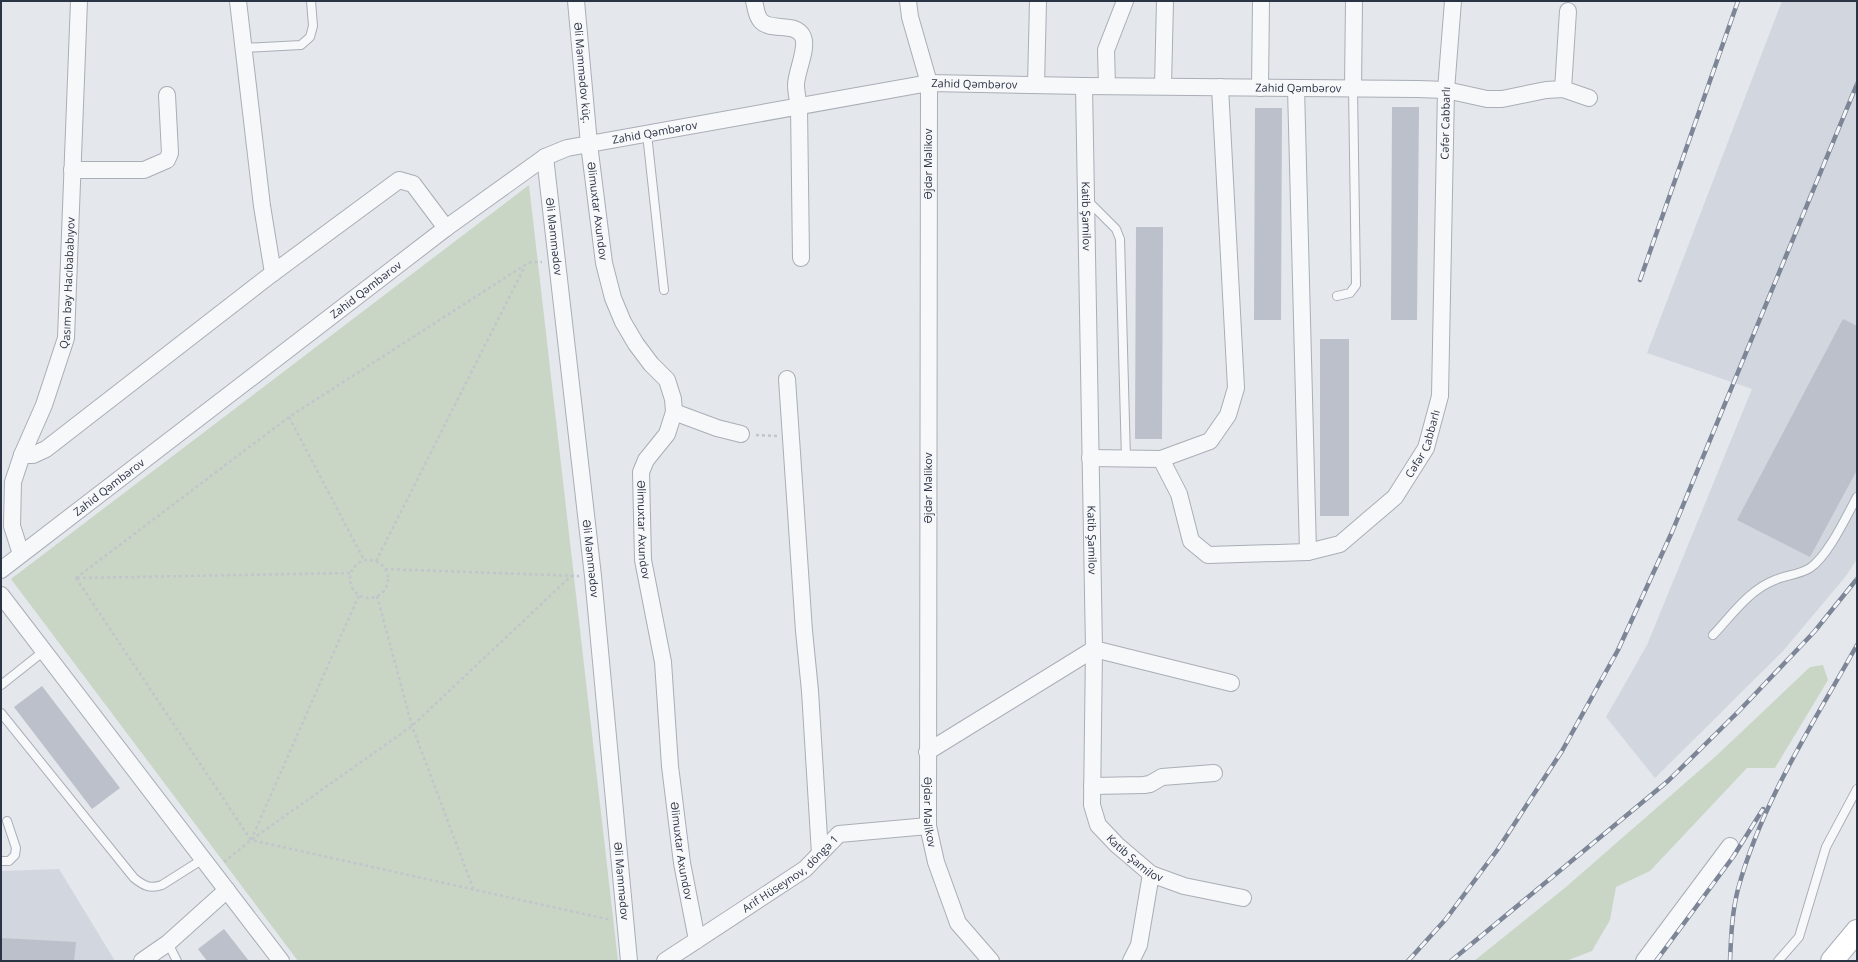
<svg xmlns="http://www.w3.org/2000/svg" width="1858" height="962" font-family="'Open Sans',sans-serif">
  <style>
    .built { fill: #d2d6de }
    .green { fill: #c9d6c5 }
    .building { fill: #bbc0ca }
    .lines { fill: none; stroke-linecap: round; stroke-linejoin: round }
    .lane-casing { stroke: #a9aeb7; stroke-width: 10 }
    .street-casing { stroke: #a9aeb7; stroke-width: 18 }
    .secondary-casing { stroke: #a9aeb7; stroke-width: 24 }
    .path { stroke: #c2c5cb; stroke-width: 2.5; stroke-dasharray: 3 3; stroke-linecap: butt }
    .lane { stroke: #f7f8fa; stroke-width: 8 }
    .street { stroke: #f7f8fa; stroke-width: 16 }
    .secondary { stroke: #fff; stroke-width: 22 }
    .rail-casing { stroke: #7d8696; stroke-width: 4.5 }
    .rail { stroke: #f4f6f9; stroke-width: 3; stroke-dasharray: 9; stroke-linecap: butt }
    .labels { text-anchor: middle; stroke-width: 3; stroke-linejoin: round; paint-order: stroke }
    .street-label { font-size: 11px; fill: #2b3445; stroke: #f4f6f9 }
  </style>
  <rect width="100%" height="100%" fill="#e4e7ec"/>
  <!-- built -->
  <g class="built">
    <path d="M1782 1H1857V559L1846 576 1783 651 1655 778 1606 717 1647 645 1752 389 1647 353Z"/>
    <path d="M59 869 115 961H1V871Z"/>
  </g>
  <!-- green -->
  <g class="green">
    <path d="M529 185 618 961H298L11 579Z"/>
    <path d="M1823 665 1828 680 1775 768H1747L1650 871 1616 887 1610 920 1592 951 1566 961H1474L1566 887 1716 756 1810 667Z"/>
  </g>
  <!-- building -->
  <g class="building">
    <path d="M1392 107H1419L1417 320H1391Z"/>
    <path d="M1255 108H1282L1281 320H1254Z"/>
    <path d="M1136 227H1163L1162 439H1135Z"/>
    <path d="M1843 319 1857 326V470L1810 557 1737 520Z"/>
    <rect x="1320" y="339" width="29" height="177"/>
    <path d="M42 686 120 788 92 809 14 707Z"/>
    <path d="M224 929 249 961H207L198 949Z"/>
    <path d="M1 938 76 942 74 961H1Z"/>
  </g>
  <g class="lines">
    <defs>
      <g id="lane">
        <path d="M243 48 301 45 310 37 313 26 311 1"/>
        <path d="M647 134 664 290"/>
        <path d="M1087 200 1116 229 1120 239 1126 459"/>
        <path d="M1337 296 1350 293 1356 285 1353 88"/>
        <path d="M1713 635C1731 616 1750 589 1775 580 1786 575 1799 575 1810 568 1828 556 1846 517 1857 497"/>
        <path d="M1 685 44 651"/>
        <path d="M1 713 134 878C144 886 150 889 162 885L203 859"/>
        <path d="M1 861H9L15 855 16 848 7 821"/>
        <path d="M168 943 177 961"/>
        <path d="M1778 961 1799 937 1826 847 1857 789"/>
      </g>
      <g id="street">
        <path d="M238 1 262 206 273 273"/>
        <path id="s1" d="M576 1 589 144 604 263 613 298 623 322 636 344 651 364 667 380 673 399 674 412 667 434 646 460 641 472 643 560 663 662 670 766 682 863 697 940"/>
        <path d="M754 1C756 8 756 16 761 21 771 32 796 21 803 37 808 49 796 72 796 85 796 92 798 100 799 107L801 258"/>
        <path id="s2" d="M908 1 910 17 929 83 928 826 936 862 958 923 991 961"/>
        <path d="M1036 85 1038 1"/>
        <path id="s3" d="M1084 86 1094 649 1092 805 1098 825 1117 845 1151 874 1184 886 1243 898"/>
        <path d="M1107 86 1106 50 1125 1"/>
        <path d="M1163 86 1165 1"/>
        <path d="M1260 88 1261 1"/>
        <path d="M1296 88 1308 552"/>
        <path d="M1353 88 1354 1"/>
        <path d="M1563 89 1568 11"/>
        <path id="s4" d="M545 157 593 576 629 961"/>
        <path d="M72 170H144L167 160 170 153 167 95"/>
        <path d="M787 379 804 631 810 691 820 854"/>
        <path d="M674 412 717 428 741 434"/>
        <path d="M22 455H33L46 449 273 273 399 180 413 184 446 228"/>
        <path id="s5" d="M1090 458 1161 459 1179 494 1191 541 1208 555 1308 552 1340 544 1395 497 1426 448 1440 396 1446 90 1453 1"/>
        <path d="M1161 459 1210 441 1228 415 1236 388 1220 87"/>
        <path id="s6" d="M21 554 12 526 13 482 22 455 44 405 66 338 79 1"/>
        <path id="s7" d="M1 570 446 228 545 157 567 148 929 83 1084 86 1418 89 1446 90 1487 99H1502L1546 90 1563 89 1589 98"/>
        <path d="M1 595 281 961"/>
        <path d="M927 752 1094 649 1231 683"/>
        <path d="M1092 786 1144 785 1150 784 1162 777 1214 773"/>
        <path d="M142 961 168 943 227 890"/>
        <path id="s8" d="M665 961 805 869 839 834 928 826"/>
        <path d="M1131 961 1139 945 1151 874"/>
        <path d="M1644 961 1730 846"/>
      </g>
      <path id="secondary" d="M1832 961 1857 931"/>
    </defs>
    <!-- lane casing -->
    <use href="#lane" class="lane-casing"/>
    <!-- street casing -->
    <use href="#street" class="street-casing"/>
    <!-- secondary casing -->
    <use href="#secondary" class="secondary-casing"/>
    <!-- path -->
    <g class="path">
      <path d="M289 417 364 560"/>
      <path d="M756 435 777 436"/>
      <circle cx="369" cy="579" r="19"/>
      <path d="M376 561 525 266"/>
      <path d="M385 569 579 576"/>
      <path d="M76 578 251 840 611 920"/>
      <path d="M76 578 289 417 525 265 531 262H542"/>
      <path d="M77 578 351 573"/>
      <path d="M377 596 412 726 473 888"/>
      <path d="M251 840 359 595"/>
      <path d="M224 862 251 840 412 726 571 576"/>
    </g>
    <!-- lane -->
    <use href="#lane" class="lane"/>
    <!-- street -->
    <use href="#street" class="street"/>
    <!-- secondary -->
    <use href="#secondary" class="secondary"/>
    <defs>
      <g id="rail">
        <path d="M1640 280 1738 1"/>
        <path d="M1408 961 1446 919 1498 849 1562 751 1618 650 1672 532 1857 84"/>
        <path d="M1451 961 1668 781 1739 711 1814 632 1857 579"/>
        <path d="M1656 961 1733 857 1763 809"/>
        <path d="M1730 961C1731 937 1732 912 1738 889 1762 801 1813 724 1857 645"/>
      </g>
    </defs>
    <!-- rail casing -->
    <use href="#rail" class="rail-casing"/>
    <!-- rail -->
    <use href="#rail" class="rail"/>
  </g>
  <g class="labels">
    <!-- street labels -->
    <g class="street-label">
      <text dy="4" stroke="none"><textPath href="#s1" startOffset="72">Əli Məmmədov küç.</textPath></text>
      <text dy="4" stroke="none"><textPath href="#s7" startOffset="1120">Zahid Qəmbərov</textPath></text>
      <text dy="4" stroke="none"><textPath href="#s7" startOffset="1444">Zahid Qəmbərov</textPath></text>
      <text dy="4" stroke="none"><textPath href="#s5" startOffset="771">Cəfər Cabbarlı</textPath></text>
      <text dy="4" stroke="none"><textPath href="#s7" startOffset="796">Zahid Qəmbərov</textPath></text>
      <text transform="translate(928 164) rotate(-90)" y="4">Əjdər Məlikov</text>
      <text dy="4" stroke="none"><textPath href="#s1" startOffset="211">Əlimuxtar Axundov</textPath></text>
      <text dy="4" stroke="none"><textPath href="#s3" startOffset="130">Katib Şamilov</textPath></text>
      <text dy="4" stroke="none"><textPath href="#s4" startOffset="80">Əli Məmmədov</textPath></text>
      <text dy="4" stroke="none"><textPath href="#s6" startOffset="282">Qasım bəy Hacıbababıyov</textPath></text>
      <text dy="4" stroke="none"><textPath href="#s7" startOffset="460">Zahid Qəmbərov</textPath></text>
      <text dy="4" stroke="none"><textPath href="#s5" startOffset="447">Cəfər Cabbarlı</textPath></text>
      <text dy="4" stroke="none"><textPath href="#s7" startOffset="136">Zahid Qəmbərov</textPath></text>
      <text transform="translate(928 488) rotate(-90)" y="4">Əjdər Məlikov</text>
      <text dy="4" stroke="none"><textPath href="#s1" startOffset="559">Əlimuxtar Axundov</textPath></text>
      <text dy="4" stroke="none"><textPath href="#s3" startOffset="454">Katib Şamilov</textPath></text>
      <text dy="4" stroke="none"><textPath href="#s4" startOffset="404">Əli Məmmədov</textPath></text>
      <text dy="4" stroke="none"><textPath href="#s2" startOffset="814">Əjdər Məlikov</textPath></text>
      <text dy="4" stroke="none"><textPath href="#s1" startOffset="883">Əlimuxtar Axundov</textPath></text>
      <text dy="4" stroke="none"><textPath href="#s3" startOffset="790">Katib Şamilov</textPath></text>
      <text dy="4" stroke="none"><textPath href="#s8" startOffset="153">Arif Hüseynov, döngə 1</textPath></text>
      <text dy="4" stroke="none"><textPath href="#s4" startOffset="728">Əli Məmmədov</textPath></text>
    </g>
  </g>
  <!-- border -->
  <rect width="1858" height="962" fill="none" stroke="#2b3445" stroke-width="4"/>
</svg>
